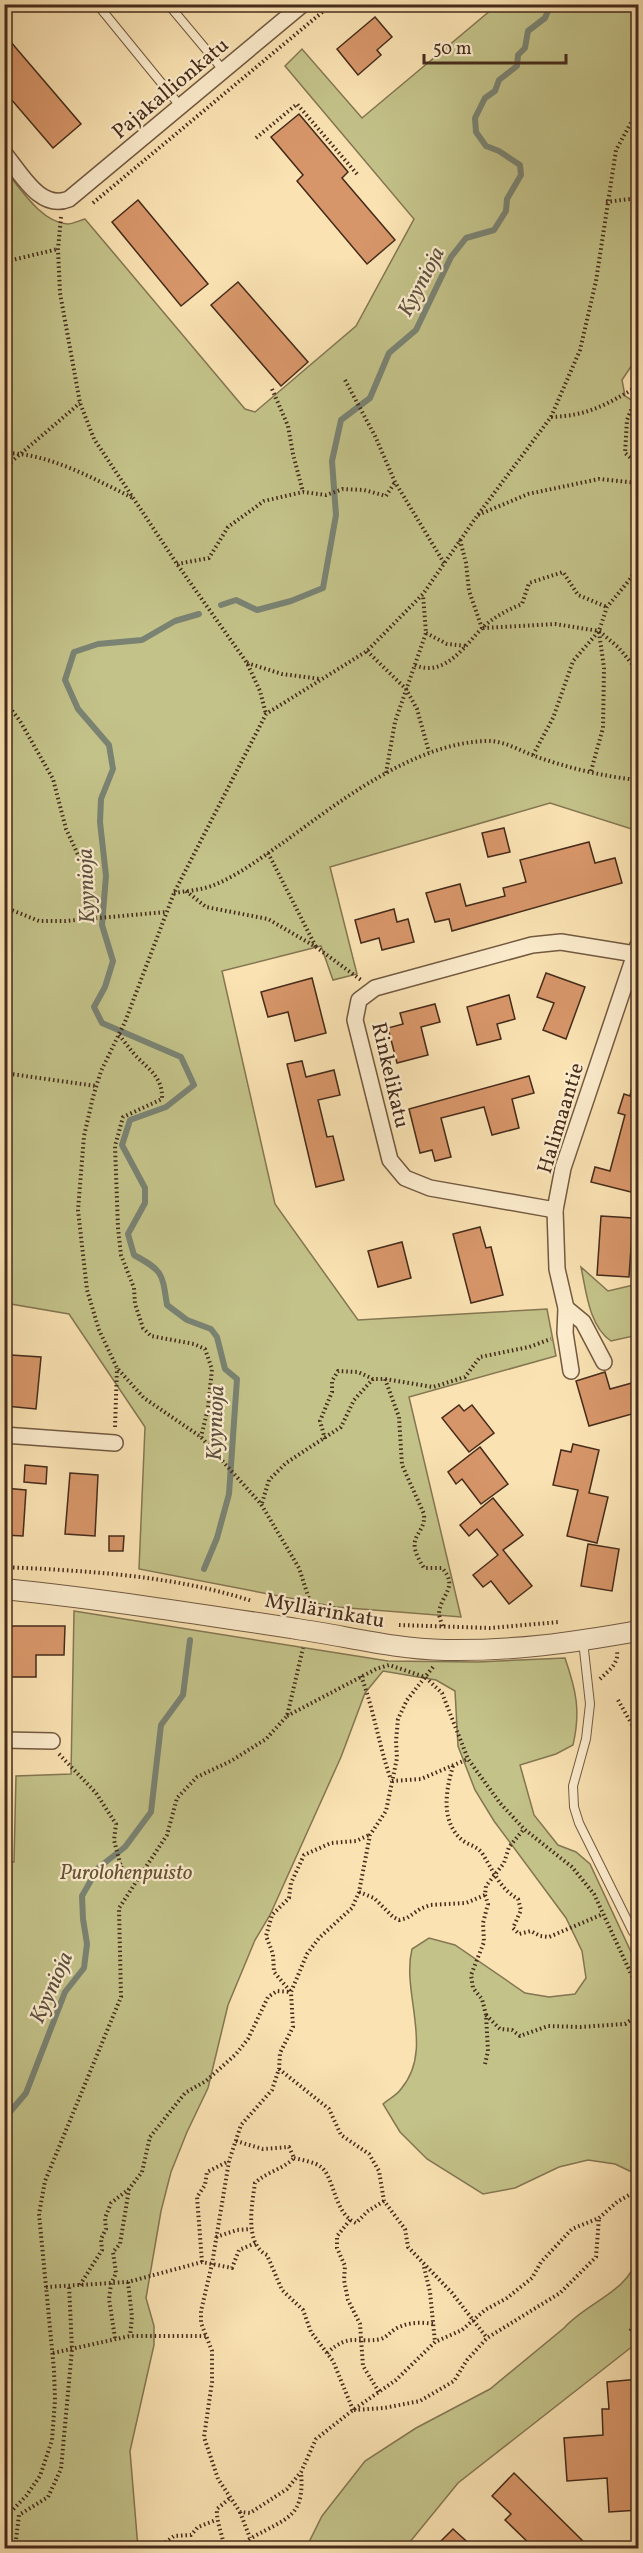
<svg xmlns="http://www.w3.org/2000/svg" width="643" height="2553" font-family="Vollkorn,serif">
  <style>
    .green { fill: #c3c289; stroke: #847652; stroke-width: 1.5 }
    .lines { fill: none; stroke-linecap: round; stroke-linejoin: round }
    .stream { stroke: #7a8373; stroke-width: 6 }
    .building { fill: #d79669; stroke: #452b1b; stroke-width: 1.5 }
    .service-casing { stroke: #725941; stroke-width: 10 }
    .minor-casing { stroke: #725941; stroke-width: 18 }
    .tertiary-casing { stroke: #725941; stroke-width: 22 }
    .path { stroke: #452b1b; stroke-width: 4; stroke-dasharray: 1.5 3; stroke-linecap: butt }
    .service { stroke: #fceccd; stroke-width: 8 }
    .minor { stroke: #fceccd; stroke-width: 15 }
    .tertiary { stroke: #fceccd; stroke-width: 20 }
    .labels { text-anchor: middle; stroke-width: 4.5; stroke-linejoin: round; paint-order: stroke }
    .street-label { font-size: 21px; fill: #452b1b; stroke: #fceccd }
    .park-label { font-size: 21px; font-style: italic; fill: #645136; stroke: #fceccd }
    .water-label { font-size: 22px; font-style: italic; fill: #5b5040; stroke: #fceccd }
  </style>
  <rect width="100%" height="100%" fill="#fae2b2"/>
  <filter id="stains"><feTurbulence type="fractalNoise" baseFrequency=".00333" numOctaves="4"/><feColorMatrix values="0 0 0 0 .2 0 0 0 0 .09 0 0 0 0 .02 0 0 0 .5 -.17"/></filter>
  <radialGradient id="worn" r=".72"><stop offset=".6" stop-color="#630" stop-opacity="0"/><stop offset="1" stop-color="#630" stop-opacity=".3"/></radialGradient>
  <!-- green -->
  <g class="green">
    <path d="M497 5H638V356L622 380 625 396 638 404V831L550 803 330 867 357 974 333 980 321 946 222 971 275 1204 358 1320 547 1309 556 1356 409 1397 461 1617 336 1607 139 1569 145 1427 69 1314 5 1303 4 169C20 187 40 222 67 224 73 224 80 220 85 219L245 409 255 412 356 326 414 219 285 66 302 49 362 118Z"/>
    <path d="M581 1267 608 1291 638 1284V1335L611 1341C589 1326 586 1291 581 1267Z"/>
    <path d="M74 1611 388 1661 477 1662 565 1658C576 1690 581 1711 573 1745L556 1754 520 1765 534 1815 558 1845 576 1852 590 1864 638 1967V2175L615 2164 588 2160 559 2167 515 2188 483 2194 427 2159 400 2132 383 2104C389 2099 397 2095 401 2089 435 2049 401 1993 412 1949L429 1938 455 1945 525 1993 549 1997 575 1994 586 1978 582 1951 566 1918 494 1821 475 1790 458 1746 455 1691 436 1680 383 1671 365 1693 341 1757 270 1915 255 1940 228 2005 208 2088 187 2132 171 2172 161 2211 146 2298 154 2326V2345L130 2451 138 2548H5V1862H14L16 1776 71 1774Z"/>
    <path d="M638 2256V2342L458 2483 405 2548H306L322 2516 365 2461 416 2428 490 2389 564 2328C587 2302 629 2292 638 2256Z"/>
  </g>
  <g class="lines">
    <!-- stream -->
    <g class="stream">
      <path d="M221 605 236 600 257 610 291 601 323 588 336 515 332 461 341 420 370 398 389 353 416 330 451 257 466 238 494 230 506 211 507 199 521 175 520 165 499 151 486 146 476 132 475 118 485 98 495 91 499 80 517 66 518 55 525 48 528 31 545 18 551 4"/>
      <path d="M199 614 175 621 142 640 98 644 74 652 65 680 78 709 109 745 113 769 101 799 100 822 106 876 102 925 113 961 105 987 94 1007 102 1023 181 1057 194 1085 166 1107 130 1120 122 1145 145 1188V1203L128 1234 134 1255C163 1271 162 1272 167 1305L187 1320 211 1329 217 1337 225 1369 237 1379 229 1494 217 1538 204 1569"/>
      <path d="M4 2119 26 2093 65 1992 84 1968 87 1944 83 1919 82 1896 98 1868 125 1847 151 1812 161 1725 183 1695 190 1640"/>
    </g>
  </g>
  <!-- building -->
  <g class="building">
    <path d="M375 17 392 37 377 50 381 55 358 75 337 49Z"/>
    <path d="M4 34 81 124 53 148 4 91Z"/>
    <path d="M299 114 348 172 342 178 395 240 367 264 297 181 303 175 271 137Z"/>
    <path d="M138 200 208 284 181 306 112 222Z"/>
    <path d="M238 282 308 362 281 386 211 305Z"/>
    <path d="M504 828 510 852 488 857 482 833Z"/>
    <path d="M589 842 595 863 615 858 622 883 452 931 449 919 435 922 426 893 460 884 466 906 505 896 503 888 526 882 520 860Z"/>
    <path d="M394 909 397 922 408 919 414 942 382 950 379 938 361 943 355 920Z"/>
    <path d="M546 973 585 987 566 1039 543 1030 554 1003 537 997Z"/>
    <path d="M312 978 326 1033 295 1041 288 1012 268 1017 261 992Z"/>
    <path d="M509 995 515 1019 497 1024 501 1039 477 1045 467 1007Z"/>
    <path d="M435 1004 440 1022 421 1027 428 1055 397 1063 388 1028 403 1024 400 1013Z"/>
    <path d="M302 1061 306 1077 334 1070 340 1095 318 1100 327 1137 333 1136 344 1180 316 1187 287 1064Z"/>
    <path d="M529 1076 534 1093 512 1099 519 1128 492 1135 484 1107 441 1118 451 1157 435 1161 432 1150 420 1153 409 1109Z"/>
    <path d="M633 1082 639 1083V1194L591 1182 595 1167 610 1171 625 1115 618 1113 624 1094 630 1096Z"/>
    <path d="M601 1216 633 1218 629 1277 597 1275Z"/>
    <path d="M480 1227 486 1248 491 1247 503 1295 471 1303 453 1234Z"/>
    <path d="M402 1242 411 1278 378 1287 368 1251Z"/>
    <path d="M11 1355 41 1357 36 1409 6 1406Z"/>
    <path d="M605 1372 610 1389 639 1381V1412L589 1426 576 1381Z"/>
    <path d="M459 1405 464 1411 472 1405 494 1433 469 1452 442 1418Z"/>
    <path d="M573 1444 599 1450 589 1493 608 1497 597 1543 567 1536 578 1490 553 1485 561 1450 571 1452Z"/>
    <path d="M480 1447 508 1484 481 1504 462 1479 456 1484 448 1472Z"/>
    <path d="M25 1465 47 1467 46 1484 24 1482Z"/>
    <path d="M70 1473 98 1475 95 1536 65 1534Z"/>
    <path d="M4 1488 26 1490 23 1536 4 1535Z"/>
    <path d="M493 1498 523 1535 503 1550 532 1586 509 1604 491 1581 483 1587 473 1575 498 1555 477 1529 469 1536 460 1525Z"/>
    <path d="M109 1536H124L123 1551H109Z"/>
    <path d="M588 1544 619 1549 612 1591 581 1586Z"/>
    <path d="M11 1626H65L64 1655H36V1677H9Z"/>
    <path d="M639 2379V2510L609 2512 607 2478 567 2481 564 2438 603 2435 602 2409H609L607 2382Z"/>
    <path d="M514 2473 590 2548H534L505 2520 511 2514 492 2496Z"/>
    <path d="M453 2529 474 2548H434Z"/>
  </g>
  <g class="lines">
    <defs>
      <g id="service">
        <path d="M97 4 181 107"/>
        <path d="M168 4 224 71"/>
        <path d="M583 1641 590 1704 586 1739 573 1786 574 1807 579 1823 633 1932"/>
      </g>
      <g id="minor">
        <path d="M4 153C21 173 40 211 69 199L303 4"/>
        <path d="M555 1210 430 1188 405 1178 390 1160 355 1020 359 1000 375 988 532 945 561 942 635 954"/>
        <path d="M566 1308 583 1322 604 1362"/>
        <path d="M571 1371 565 1333 566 1308 557 1269 555 1210 563 1168 638 945"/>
        <path d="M4 1435 115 1443"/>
        <path d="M4 1740 52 1741"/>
      </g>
      <path id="tertiary" d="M4 1589C102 1599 199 1614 297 1629 346 1636 394 1649 445 1650 514 1651 571 1643 638 1631"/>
    </defs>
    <!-- service casing -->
    <use href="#service" class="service-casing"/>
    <!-- minor casing -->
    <use href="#minor" class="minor-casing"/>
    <!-- tertiary casing -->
    <use href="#tertiary" class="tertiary-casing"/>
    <!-- path -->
    <g class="path">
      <path d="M256 138 297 104 357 174"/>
      <path d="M606 202 638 198"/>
      <path d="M93 203 332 4"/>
      <path d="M61 217 58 249 60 293 80 403 94 439 177 564 247 663 260 691 266 714"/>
      <path d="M4 266 8 261 58 249"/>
      <path d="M345 380 375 436 395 482 444 563"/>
      <path d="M272 389 288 426 293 454 303 492"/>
      <path d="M638 393 627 420 625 453 638 464"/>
      <path d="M551 417C587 416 608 404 638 386"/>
      <path d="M4 453C49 453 94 479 133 498"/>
      <path d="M4 468 80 403"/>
      <path d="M478 515 528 494 599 479 638 483"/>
      <path d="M460 540 466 563 469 591 482 628"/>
      <path d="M177 564 209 558 228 527 264 501 303 492 326 495 343 489 364 490 386 496 395 482"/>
      <path d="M483 628 555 624 599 631 618 647 638 671"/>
      <path d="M426 633 447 644 467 646"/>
      <path d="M367 651 406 689 417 709 429 752"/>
      <path d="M247 663 282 674 321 679"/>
      <path d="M415 665C444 678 465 646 482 628 494 617 507 610 522 604L529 583 563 572 578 595 607 607"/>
      <path d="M4 700 20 721 53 779 66 829 87 874 90 919"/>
      <path d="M533 755 553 718 573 661 599 631 607 607 631 578 638 562"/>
      <path d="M591 771 603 728 604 668 599 632"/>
      <path d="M386 773 395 722 426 633 423 595"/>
      <path d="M268 853 316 947"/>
      <path d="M186 891 206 907 268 919 316 947 361 980"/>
      <path d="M174 893C187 891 202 890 214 885 239 875 262 857 284 842 340 801 413 744 485 741 502 740 517 749 532 755 564 767 605 777 638 780"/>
      <path d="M4 907 39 921H65L166 912"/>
      <path d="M119 1035C124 1041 129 1048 135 1055 148 1069 163 1077 162 1099L123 1117 115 1146 118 1228 121 1255 134 1288 135 1304 143 1328 151 1336 194 1344 205 1349 212 1369 208 1408 201 1437"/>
      <path d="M4 1073 96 1086"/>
      <path d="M385 1379 399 1417 402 1465 424 1514C426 1537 402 1534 424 1568H442C459 1587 441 1594 439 1613 439 1617 442 1624 443 1628"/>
      <path d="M115 1427 117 1368"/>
      <path d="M325 1439 320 1421 332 1392V1381L338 1371 358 1372 373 1379H385L433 1387 465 1377 480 1357 529 1347 551 1339"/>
      <path d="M262 1503 269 1480 286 1463 341 1427 354 1400 373 1379"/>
      <path d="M4 1567C88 1571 172 1575 252 1601"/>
      <path d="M310 1602 299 1568 261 1504 201 1437 144 1398 117 1368 99 1330 87 1290 78 1210 84 1136 93 1097 101 1071 125 1022 174 893 266 714 367 651 423 594 477 516 551 417 580 350 596 281 616 150 638 110"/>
      <path d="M399 1625 490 1628 559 1622"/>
      <path d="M433 1667 407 1700 398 1719 396 1741 397 1758 386 1811 370 1835 359 1892 352 1908 319 1938 307 1954 291 1992 293 2027 280 2053 279 2069 272 2090 241 2125 229 2161 212 2264 201 2311V2323L212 2351V2382L204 2437 218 2479 240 2512 250 2513 287 2489 301 2472 316 2439 353 2410 396 2380 435 2342 462 2330 485 2310 507 2298 532 2278 541 2262 572 2229 599 2218 617 2202 638 2190"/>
      <path d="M361 1676C374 1710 379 1746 391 1780"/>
      <path d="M600 1679C608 1671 619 1664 617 1651"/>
      <path d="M618 1700 638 1735"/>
      <path d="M287 1716 376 1669 389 1665 425 1677 442 1693 468 1759 500 1803 524 1829 572 1867 594 1894 638 1989"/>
      <path d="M59 1754 96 1793 116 1824 114 1840 121 1867 136 1879"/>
      <path d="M453 1766C446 1790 440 1821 462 1840 468 1845 477 1846 482 1853 493 1870 499 1888 518 1899L521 1910 513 1928 519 1934 531 1931 540 1936 549 1937 603 1914"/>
      <path d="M392 1781 421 1779 468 1759"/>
      <path d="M359 1892 374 1898 393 1917 399 1920 407 1918 420 1909 430 1905 466 1903 485 1895 486 1886 504 1863 509 1847 524 1829"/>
      <path d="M485 1895 488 1904 483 1923 484 1942 471 1975 473 1988 482 1999 486 2015 488 2051 485 2064"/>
      <path d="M290 1991 274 1972 273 1954 266 1936 272 1915 289 1898 291 1883 304 1855 331 1843 356 1841 369 1835"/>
      <path d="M486 2015 500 2029 512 2030 520 2036 548 2026 580 2027 625 2024 638 2015"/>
      <path d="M279 2069 329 2109 341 2135 369 2154 379 2171 384 2201 405 2229 408 2247 452 2293 487 2338"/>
      <path d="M236 2141 263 2149 289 2147 294 2158C282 2170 266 2172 255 2183 252 2204 244 2244 267 2255L282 2290 303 2310 311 2332 333 2361 353 2410"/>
      <path d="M294 2158C302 2160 315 2162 321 2167 334 2176 334 2214 356 2223L368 2211 384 2201"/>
      <path d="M350 2220 337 2236V2248L345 2266 344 2280 348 2300 360 2324 363 2366 379 2392"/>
      <path d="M216 2237 237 2230 251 2229"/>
      <path d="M202 2262 197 2197 205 2185 207 2172 229 2161"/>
      <path d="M424 2267 430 2292 435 2342"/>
      <path d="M128 2282 132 2317 130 2336"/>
      <path d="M80 2285 102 2250 101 2239 106 2229 105 2218 111 2203 129 2189 142 2172 150 2137 185 2093 206 2081 236 2054 248 2039 268 1997 277 1991 291 1992"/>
      <path d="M46 2287 128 2282 202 2262 232 2268 239 2250 256 2243"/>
      <path d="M630 2331 638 2324"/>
      <path d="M115 2338 109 2299 111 2284 116 2273 113 2252 120 2244 129 2189"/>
      <path d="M53 2353 130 2336H207"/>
      <path d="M327 2353C350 2332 357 2344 381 2339 387 2337 391 2331 397 2328 409 2322 421 2322 434 2324"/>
      <path d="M354 2410 384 2408 420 2401 454 2381 467 2360 487 2338 560 2293 596 2257 599 2218"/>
      <path d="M240 2512 250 2538"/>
      <path d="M4 2519 26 2496 40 2476 52 2440 55 2400 54 2370 39 2214 45 2181 121 1997 119 1908 167 1835 177 1798 197 1777 231 1761 266 1739 287 1716 303 1648"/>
      <path d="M15 2548 19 2515 48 2497 61 2469 72 2349 69 2285"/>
      <path d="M158 2548 174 2536 191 2535 198 2527 216 2520"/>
      <path d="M224 2548C223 2534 216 2523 217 2509L230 2498"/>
      <path d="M238 2548C244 2545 247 2540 253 2537 287 2518 305 2517 301 2472"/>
    </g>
    <!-- service -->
    <use href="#service" class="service"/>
    <!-- minor -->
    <use href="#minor" class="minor"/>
    <!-- tertiary -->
    <use href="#tertiary" class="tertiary"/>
  </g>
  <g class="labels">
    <!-- street labels -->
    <g class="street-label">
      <text transform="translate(170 88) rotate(-40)" y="7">Pajakallionkatu</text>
      <text transform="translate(391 1075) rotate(77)" y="7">Rinkelikatu</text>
      <text transform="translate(560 1118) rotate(-73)" y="7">Halimaantie</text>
      <text transform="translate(325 1610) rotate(10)" y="7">Myllärinkatu</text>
    </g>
    <!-- park labels -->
    <g class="park-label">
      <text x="126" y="1879">Purolohenpuisto</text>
    </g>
    <!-- water labels -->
    <g class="water-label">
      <text transform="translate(420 281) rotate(-62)" y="8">Kyynioja</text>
      <text transform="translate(85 886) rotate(-92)" y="8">Kyynioja</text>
      <text transform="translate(214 1423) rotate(-88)" y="8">Kyynioja</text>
      <text transform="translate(50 1987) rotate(-66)" y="8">Kyynioja</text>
    </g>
  </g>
  <!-- margin -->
  <rect width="643" height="2553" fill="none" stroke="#fae2b2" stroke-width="24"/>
  <rect x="6" y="6" width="631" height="2541" fill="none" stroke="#452b1b" stroke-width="3"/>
  <rect x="12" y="12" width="619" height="2529" fill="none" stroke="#452b1b" stroke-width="1.5"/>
  <!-- scale -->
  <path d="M424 54v9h142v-9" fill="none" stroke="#452b1b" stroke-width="3"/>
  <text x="433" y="54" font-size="18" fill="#452b1b" stroke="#fceccd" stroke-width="4.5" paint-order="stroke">50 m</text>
  <rect width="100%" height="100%" filter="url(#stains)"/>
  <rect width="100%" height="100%" fill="url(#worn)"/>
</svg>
